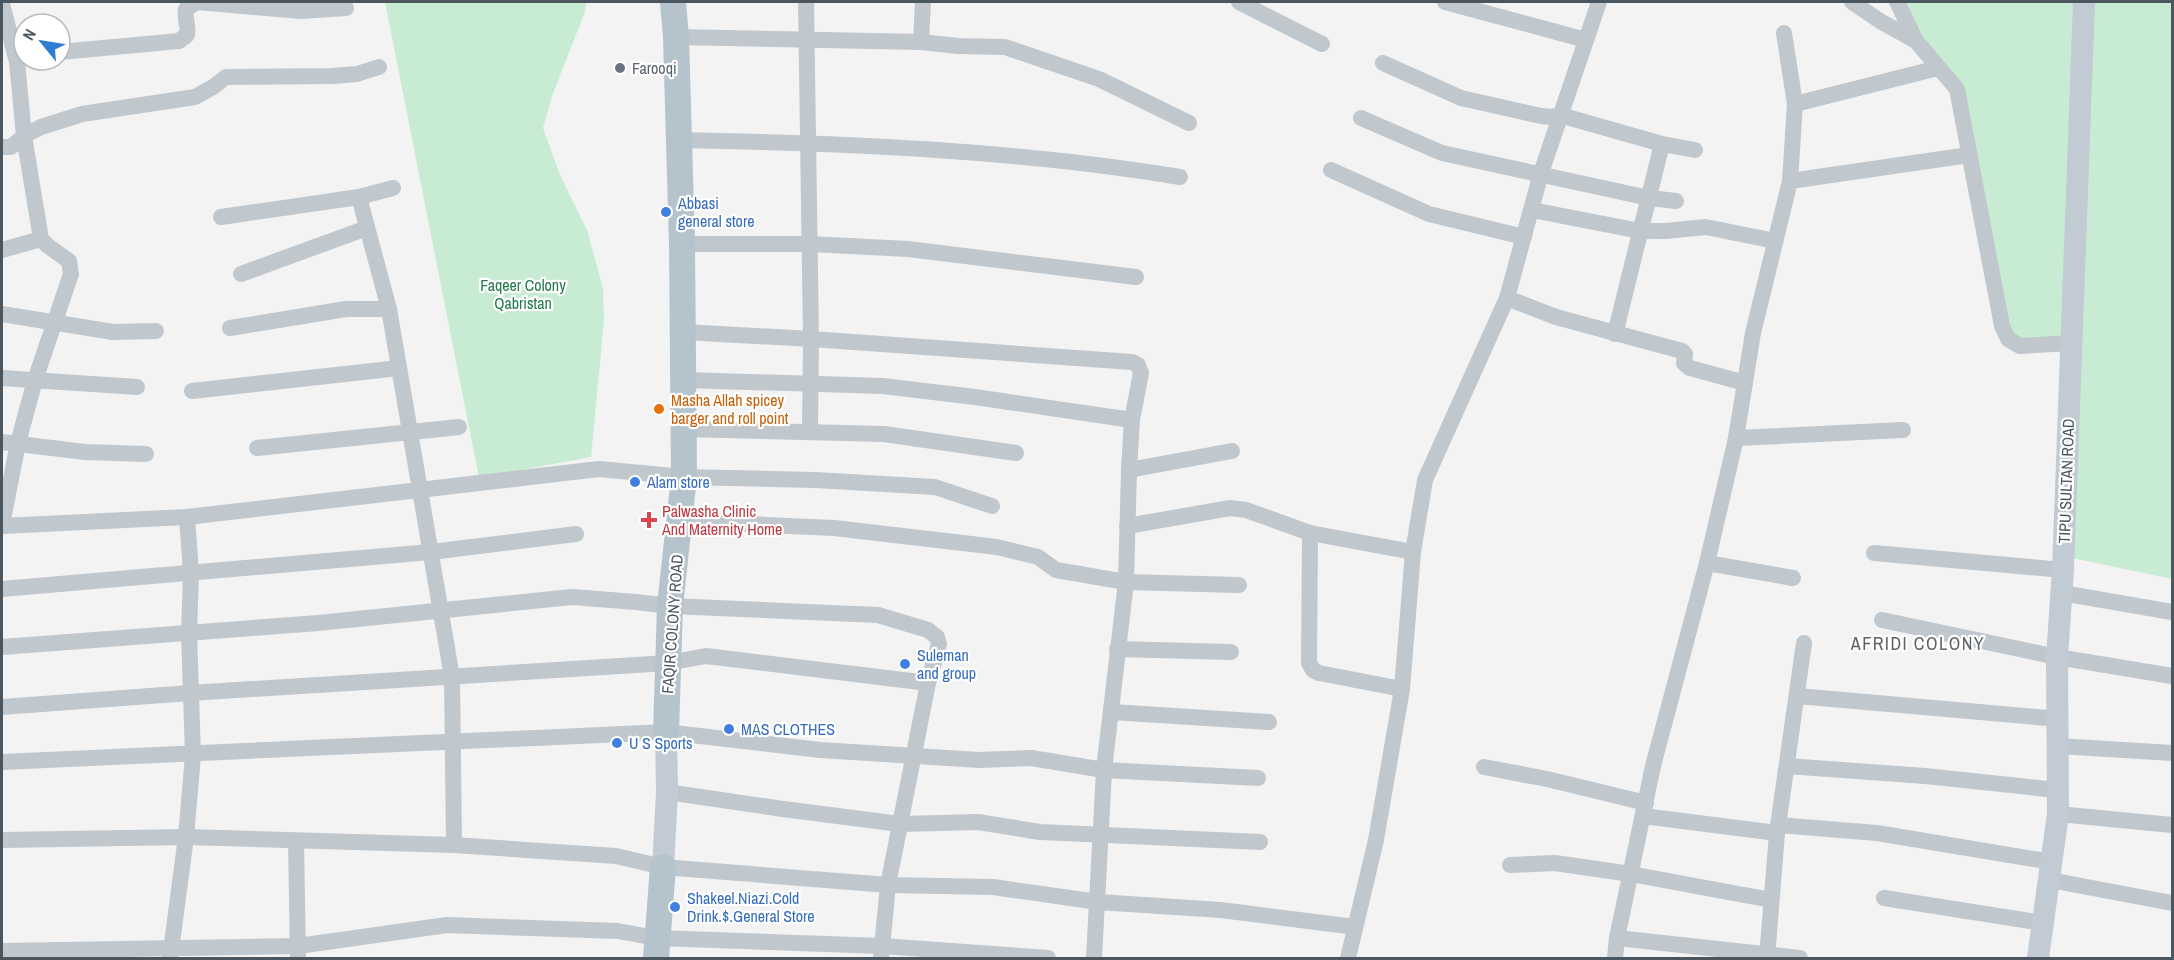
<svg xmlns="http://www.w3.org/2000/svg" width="2174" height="960" font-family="'Archivo Narrow',sans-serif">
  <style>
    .green { fill: #c7ecd3 }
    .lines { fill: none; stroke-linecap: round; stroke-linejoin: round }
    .minor { stroke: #c0c7cd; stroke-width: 16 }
    .secondary { stroke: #c2cbd3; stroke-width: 22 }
    .primary { stroke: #b5c3cd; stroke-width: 26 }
    .worship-dot { fill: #6b7280; stroke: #fff; stroke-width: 2 }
    .shop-dot { fill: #3f7fe0; stroke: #fff; stroke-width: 2 }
    .food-dot { fill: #e8710a; stroke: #fff; stroke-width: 2 }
    .health-dot { fill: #e0444e; stroke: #fff; stroke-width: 2 }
    .labels { text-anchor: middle; stroke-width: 4.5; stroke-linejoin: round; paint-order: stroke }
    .worship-label { font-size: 16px; fill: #5b616d; stroke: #fff; text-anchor: start }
    .shop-label { font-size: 16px; fill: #366cbe; stroke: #fff; text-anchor: start }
    .park-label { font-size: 16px; fill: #227a4a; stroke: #fff }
    .food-label { font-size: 16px; fill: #c56008; stroke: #fff; text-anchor: start }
    .street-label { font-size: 16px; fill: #4c565e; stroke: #fff }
    .health-label { font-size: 16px; fill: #be3a42; stroke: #fff; text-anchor: start }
    .neighbourhood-label { font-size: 18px; letter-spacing: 1.5px; fill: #5f6366; stroke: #fff }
  </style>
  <rect width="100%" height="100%" fill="#f4f3f3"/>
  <!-- green -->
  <g class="green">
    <path d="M385 2H586L585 12 552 96 543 128 560 175 587 230 603 288 604 321 591 457 479 478Z"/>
    <path d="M1895 2H2172V579L2063 556 2065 346 2007 341 1955 90Z"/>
  </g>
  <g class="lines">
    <!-- minor -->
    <g class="minor">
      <path d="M806 2 811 339 810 431"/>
      <path d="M1239 2 1322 44"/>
      <path d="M1445 2 1586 40"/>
      <path d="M1852 2 1880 21 1916 41"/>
      <path d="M1897 2 1916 41 1957 89 2002 326 2008 339 2020 346 2071 343"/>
      <path d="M2 4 17 62 24 136 41 239 48 246 69 261 71 274 35 380 18 443 2 525"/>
      <path d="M676 37 921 42 958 46 1005 47 1099 79 1189 123"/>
      <path d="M921 42 923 2"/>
      <path d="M60 52 179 41 187 35C189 26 184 18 186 9L197 2 301 11 346 8"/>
      <path d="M1383 63 1461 98 1541 116 1551 117 1560 115 1662 144 1695 150"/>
      <path d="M1795 104 1938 68"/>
      <path d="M1361 118 1442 153 1649 198 1676 201"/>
      <path d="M678 140C846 143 1014 150 1180 177"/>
      <path d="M2 147H11L24 136 41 127 82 114 195 97 213 87 226 77 332 76 357 74 379 67"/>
      <path d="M1331 170 1429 214 1524 237"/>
      <path d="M1790 181 1969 155"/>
      <path d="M359 197 389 309 452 677 454 845"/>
      <path d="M1532 210 1640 231H1665L1706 227 1775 241"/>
      <path d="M221 217 359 197 393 188"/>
      <path d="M682 244H810L908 249 1136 277"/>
      <path d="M2 250 41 239"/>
      <path d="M241 274 367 228"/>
      <path d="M1507 298 1556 317 1682 351 1685 354 1684 363 1690 368 1745 383"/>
      <path d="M2 314 113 332 156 331"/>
      <path d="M230 328 346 309H389"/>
      <path d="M684 332 811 339 1132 362 1138 365 1141 373 1132 420 1129 470 1126 582 1104 770 1094 958"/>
      <path d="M1615 334 1662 144"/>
      <path d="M2 378 137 387"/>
      <path d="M684 380 883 386 975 397 1132 420"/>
      <path d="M192 391 399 368"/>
      <path d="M684 429 884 434 1016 453"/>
      <path d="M1736 438 1903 430"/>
      <path d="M2 442 85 452 146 454"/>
      <path d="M257 448 459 427"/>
      <path d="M1129 470 1232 451"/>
      <path d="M680 521 834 528 997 547 1038 557 1056 570 1126 582 1239 585"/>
      <path d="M2 526 187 517 599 469 684 477 815 480 935 487 992 506"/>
      <path d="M1127 526 1230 508 1246 510 1310 533 1413 552"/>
      <path d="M1310 533 1309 663 1313 670 1319 673 1402 689"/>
      <path d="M1874 553 2063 570"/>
      <path d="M1707 563 1793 578"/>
      <path d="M2 589 431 552 576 534"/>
      <path d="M2062 593 2172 612"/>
      <path d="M1882 620 2057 657 2172 676"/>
      <path d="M2 647 318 623 572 597 636 602 670 606 878 615 928 630 937 637 939 644 928 683 888 885 881 958"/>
      <path d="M1117 649 1231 652"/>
      <path d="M1797 696 2059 719"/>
      <path d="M2 707 190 693 668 663 706 656 928 683"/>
      <path d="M1112 712 1269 722"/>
      <path d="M2058 746 2172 753"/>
      <path d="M2 762 666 732 820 750 979 760 1031 758 1104 770 1258 778"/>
      <path d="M1787 766 1925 776 2057 790"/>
      <path d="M1484 767 1547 779 1646 803"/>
      <path d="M667 792 783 809 900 824 978 822 1040 832 1260 842"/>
      <path d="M2058 814 2172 825"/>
      <path d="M1643 816 1777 833"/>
      <path d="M1778 825 1877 833 2052 862"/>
      <path d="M2 840 186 837 454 845 616 856 663 867 888 885 993 887 1098 902 1221 910 1355 927"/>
      <path d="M296 841 298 958"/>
      <path d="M1510 865 1555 863 1631 874 1771 900"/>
      <path d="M2050 880 2172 903"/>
      <path d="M1884 898 2043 923"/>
      <path d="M1617 938 1800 958"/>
      <path d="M2 951 298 946 447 925 618 931 656 938 882 946 1048 958"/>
      <path d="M170 958 186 837 193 755 189 633 191 573 187 517"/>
      <path d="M1348 958 1376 840 1402 689 1413 552 1425 480 1507 298 1541 173 1599 2"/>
      <path d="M1615 958 1617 938 1653 766 1707 563 1736 438 1753 333 1790 181 1795 104 1784 33"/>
      <path d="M1767 958 1777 833 1804 643"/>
    </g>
    <!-- secondary -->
    <g class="secondary">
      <path d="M663 867 667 792 666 732"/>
      <path d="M2038 958 2058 814 2057 657 2063 570 2084 2"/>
    </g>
    <!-- primary -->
    <g class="primary">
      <path d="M666 732 670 606 684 477 682 244 676 37 673 2"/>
      <path d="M656 958 663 867"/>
    </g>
  </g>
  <!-- markers -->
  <circle class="worship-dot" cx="620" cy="68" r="6"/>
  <g class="shop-dot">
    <circle cx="666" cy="212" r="6"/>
    <circle cx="635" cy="482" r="6"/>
    <circle cx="905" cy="664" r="6"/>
    <circle cx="729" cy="729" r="6"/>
    <circle cx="617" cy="743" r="6"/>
    <circle cx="675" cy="907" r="6"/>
  </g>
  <circle class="food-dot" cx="659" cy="409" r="6"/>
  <path class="health-dot" d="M646 511h6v6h6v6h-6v6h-6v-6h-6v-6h6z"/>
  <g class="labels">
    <!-- worship labels -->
    <g class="worship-label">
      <text x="632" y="74">Farooqi</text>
    </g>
    <!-- shop labels -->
    <g class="shop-label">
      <text x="678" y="209">Abbasi<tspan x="678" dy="18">general store</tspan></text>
      <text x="647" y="488">Alam store</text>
      <text x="917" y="661">Suleman<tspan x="917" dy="18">and group</tspan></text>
      <text x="741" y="735">MAS CLOTHES</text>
      <text x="629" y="749">U S Sports</text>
      <text x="687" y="904">Shakeel.Niazi.Cold<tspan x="687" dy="18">Drink.$.General Store</tspan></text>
    </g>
    <!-- park labels -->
    <g class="park-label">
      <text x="523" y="291">Faqeer Colony<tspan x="523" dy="18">Qabristan</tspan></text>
    </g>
    <!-- food labels -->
    <g class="food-label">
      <text x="671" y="406">Masha Allah spicey<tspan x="671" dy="18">barger and roll point</tspan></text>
    </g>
    <!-- street labels -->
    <g class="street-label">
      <text transform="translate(2066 481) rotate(-88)" y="6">TIPU SULTAN ROAD</text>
      <text transform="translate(672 624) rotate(-86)" y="6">FAQIR COLONY ROAD</text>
    </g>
    <!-- health labels -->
    <g class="health-label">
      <text x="662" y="517">Palwasha Clinic<tspan x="662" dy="18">And Maternity Home</tspan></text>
    </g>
    <!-- neighbourhood labels -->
    <g class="neighbourhood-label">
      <text x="1918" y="650">AFRIDI COLONY</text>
    </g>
  </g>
  <!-- border -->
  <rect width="2174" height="960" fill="none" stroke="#4c565e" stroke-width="6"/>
  <!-- north arrow -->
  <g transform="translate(42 42) rotate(300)"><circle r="28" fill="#ffffff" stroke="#b7bbbf" stroke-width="1.5"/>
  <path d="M0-4.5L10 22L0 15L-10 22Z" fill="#2e7ed2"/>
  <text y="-9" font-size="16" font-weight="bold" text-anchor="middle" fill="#4c565e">N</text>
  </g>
</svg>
